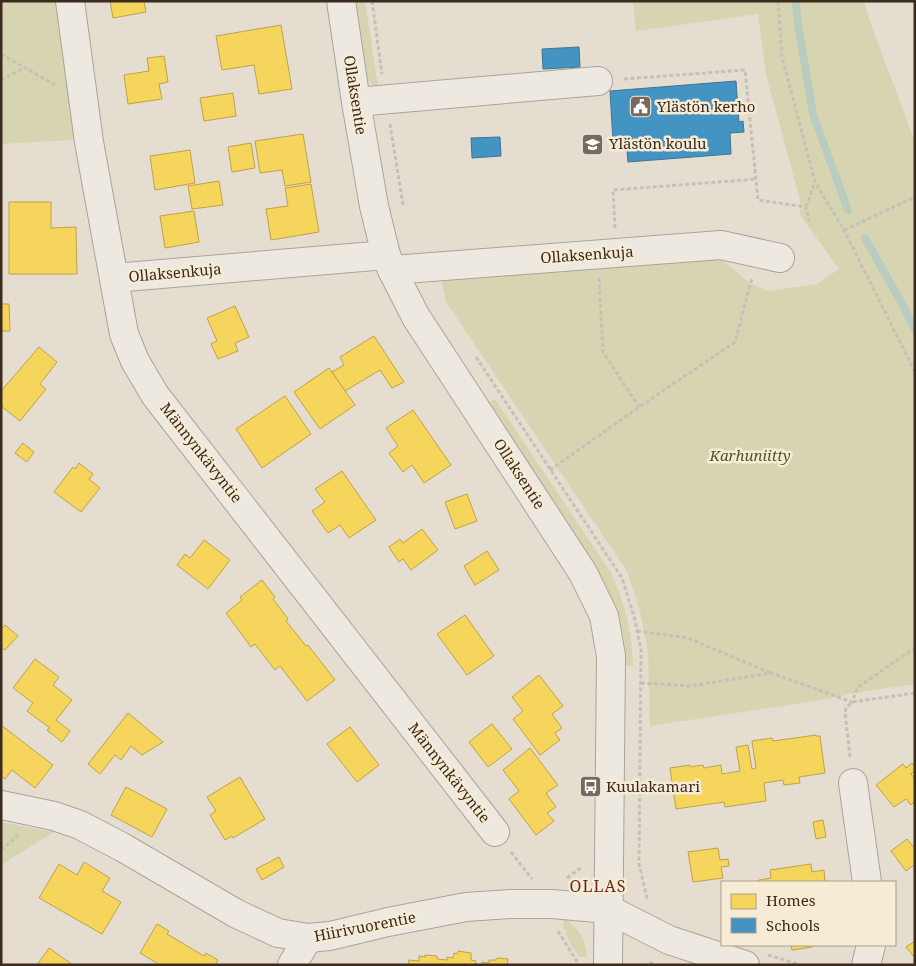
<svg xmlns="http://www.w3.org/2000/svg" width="916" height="966" font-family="'Noto Serif',serif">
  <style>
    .green { fill: #d7d5b1 }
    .homes { fill: #f6d55c; stroke: #bea24a }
    .schools { fill: #4393c3; stroke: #417492 }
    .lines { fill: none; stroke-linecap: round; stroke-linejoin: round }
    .stream { stroke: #bacbc0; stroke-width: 8 }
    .minor-casing { stroke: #aba398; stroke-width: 30 }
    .path { stroke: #c6c0b7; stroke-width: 3; stroke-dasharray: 4 2.5; stroke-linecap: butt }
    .minor { stroke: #eee9e0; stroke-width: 28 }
    .labels { text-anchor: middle; stroke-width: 5; stroke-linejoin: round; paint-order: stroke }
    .street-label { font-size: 15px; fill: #3b2b1f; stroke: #f6ebd5 }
    .poi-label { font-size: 15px; fill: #3b2b1f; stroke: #f6ebd5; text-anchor: start }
    .park-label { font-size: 15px; font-style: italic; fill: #4e5725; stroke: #f6ebd5 }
    .neighbourhood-label { font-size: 16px; letter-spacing: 1px; fill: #68291d; stroke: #f6ebd5 }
  </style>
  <rect width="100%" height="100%" fill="#e5ddcf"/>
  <!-- green -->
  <g class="green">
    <path d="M1 1H57L74 140 1 144Z"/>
    <path d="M354 1H365L378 86 373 85 366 79Z"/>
    <path d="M633 1H864L870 22 915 142V684L861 692 828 699 650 726 648 650 640 611 627 571 446 302 442 283 447 277 714 253 751 284 768 291 817 284 839 269 800 215V200L766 75 758 14 636 31Z"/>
    <path d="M495 399 611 573C625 603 632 633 633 665L624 666 485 405Z"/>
    <path d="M1 822 54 832 1 865Z"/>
    <path d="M563 917C579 929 585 937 587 957H580C570 947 563 931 563 917Z"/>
  </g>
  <!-- homes -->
  <g class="homes">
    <path d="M110 1H144L146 12 113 18Z"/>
    <path d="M281 25 292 89 259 94 254 65 222 70 216 36Z"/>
    <path d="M164 56 168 82 159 84 162 99 128 104 124 75 149 71 147 58Z"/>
    <path d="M233 93 236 116 204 121 200 98Z"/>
    <path d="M303 134 311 182 285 186 282 170 260 173 255 141Z"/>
    <path d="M251 143 255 168 232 172 228 147Z"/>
    <path d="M190 150 195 183 155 190 150 156Z"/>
    <path d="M219 181 223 205 192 209 188 186Z"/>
    <path d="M311 184 319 232 271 240 266 209 288 206 285 188Z"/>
    <path d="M9 202H51V228L76 227 77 274H9Z"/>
    <path d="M194 211 199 242 165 248 160 216Z"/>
    <path d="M1 304H9L10 331H1Z"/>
    <path d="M235 306 249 337 235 343 238 351 218 359 211 344 217 341 207 318Z"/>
    <path d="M374 336 404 382 392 388 380 370 345 391 332 372 344 365 340 357Z"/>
    <path d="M39 347 57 362 40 384 46 389 20 421 1 406V391Z"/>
    <path d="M329 368 355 405 320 429 294 392Z"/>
    <path d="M285 396 311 434 262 468 236 429Z"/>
    <path d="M413 410 451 465 424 483 412 465 403 472 389 453 398 446 386 428Z"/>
    <path d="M23 443 34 452 27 462 15 453Z"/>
    <path d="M79 463 93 474 89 479 100 488 81 512 54 492 73 467 75 469Z"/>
    <path d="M342 471 376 520 349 538 340 525 328 533 312 511 325 502 315 489Z"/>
    <path d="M467 494 477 521 455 529 445 502Z"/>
    <path d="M422 529 438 550 411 570 403 559 399 562 389 547 400 539 403 543Z"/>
    <path d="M204 540 230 560 208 589 177 565 185 554 190 558Z"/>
    <path d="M487 551 499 570 475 585 464 566Z"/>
    <path d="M262 580 275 597 273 599 288 619 286 621 306 646 308 645 335 680 307 701 280 666 275 670 255 644 251 647 226 613 242 600 240 597Z"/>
    <path d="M465 615 494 656 467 675 437 634Z"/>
    <path d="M5 625 18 636 5 650 1 648V629Z"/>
    <path d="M35 659 59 677 53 685 72 700 56 720 70 731 62 742 47 730 50 728 27 711 33 703 13 688Z"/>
    <path d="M539 675 563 706 552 714 562 728 555 733 560 740 540 755 513 719 523 711 512 697Z"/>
    <path d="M128 713 163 742 142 755 131 746 121 760 115 755 100 774 88 764Z"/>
    <path d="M492 724 512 749 488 767 469 742Z"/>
    <path d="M1 725 53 765 35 788 12 770 5 779 1 776Z"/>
    <path d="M350 727 379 765 357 782 327 744Z"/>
    <path d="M816 735V736H820L825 773 799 777 800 783 784 785 783 780 764 783 766 801 725 807 724 802 676 809 670 768 690 765V767L703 765 704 768 721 765 722 774 740 771 736 747 748 745 752 769 756 768 752 741 772 738 773 741Z"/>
    <path d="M530 748 558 785 546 793 556 807 547 813 554 821 536 835 509 799 519 791 503 770Z"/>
    <path d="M912 763 915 767V771L911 774 915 779V801L911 805 906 799 894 807 876 785 903 764 906 768Z"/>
    <path d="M240 777 265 819 233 838 232 836 225 840 210 815 216 811 207 797Z"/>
    <path d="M126 787 167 809 152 837 111 815Z"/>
    <path d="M823 820 826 837 816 839 813 822Z"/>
    <path d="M907 839 915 849V864L906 871 891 851Z"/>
    <path d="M718 848 720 860 728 859 729 866 721 867 723 878 693 882 688 852Z"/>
    <path d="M279 857 284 867 262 880 256 869Z"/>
    <path d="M84 862 110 878 102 891 121 902 102 934 39 898 59 864 77 875Z"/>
    <path d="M811 864 812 872 824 870 825 882H759V880L771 878 770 870Z"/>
    <path d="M157 924 169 931 167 934 204 956 206 953 218 960 215 965H160L140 953Z"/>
    <path d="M915 941V958L906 947Z"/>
    <path d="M791 945H812V947L792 950Z"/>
    <path d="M49 948 73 965H37Z"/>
    <path d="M458 951 471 953V960L476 961 475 965H408L409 960 419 961V956L425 957V955L437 956V959L447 960V957L453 958 454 953 457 954Z"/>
    <path d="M497 958 508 959 507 965H482V962L489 963V960H496Z"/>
  </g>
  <!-- schools -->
  <g class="schools">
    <path d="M579 47 580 67 543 69 542 49Z"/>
    <path d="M736 81 739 122 743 121 744 132 730 133 731 154 628 162 626 140 613 141 610 91Z"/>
    <path d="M500 137 501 156 472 158 471 138Z"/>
  </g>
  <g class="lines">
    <!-- stream -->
    <g class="stream">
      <path d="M796 1 797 18 813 114 848 210"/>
      <path d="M865 238 905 309 915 330"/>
    </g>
    <defs>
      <g id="minor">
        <path d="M70 1 89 142 124 334 135 361 155 395 495 832"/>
        <path d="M341 1 356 102 374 206 386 255 392 270 416 317 583 573 604 616 611 656 608 965"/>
        <path d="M356 102 598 81"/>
        <path d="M392 270 721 245 780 258"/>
        <path d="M114 278 386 255"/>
        <path d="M853 783 867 882"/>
        <path d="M1 805 54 816 80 825 122 847 237 914 278 933 308 938 330 936 388 922 466 907 511 904H552L608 909 669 940 745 965"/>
        <path d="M292 965 308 938"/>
        <path d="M866 965 871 945"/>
      </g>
    </defs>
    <!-- minor casing -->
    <use href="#minor" class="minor-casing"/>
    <!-- path -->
    <g class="path">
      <path d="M372 1 382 74"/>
      <path d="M778 1 782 57 815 182 844 230 915 372"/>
      <path d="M1 54 55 85"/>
      <path d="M624 79 745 70 758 200 806 207 809 221"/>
      <path d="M1 80 24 68"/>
      <path d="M390 124 403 205"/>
      <path d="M806 207 815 182"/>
      <path d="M615 228 613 190 756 179"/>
      <path d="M844 230 915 197"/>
      <path d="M599 278 603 352 639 407"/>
      <path d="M476 357 622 578 635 620 641 650 639 864 647 898 649 900"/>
      <path d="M550 470 639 407 735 342 752 278"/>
      <path d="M637 631 688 638 771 673"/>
      <path d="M641 683 690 686 772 673 852 702 858 687 915 648"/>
      <path d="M850 757 845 713 846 708 852 702 915 693"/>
      <path d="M1 850 20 834"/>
      <path d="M511 852 532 879"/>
      <path d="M567 878 582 867"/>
      <path d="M558 931 579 965"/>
      <path d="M768 955 801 965"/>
      <path d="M643 965 655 962"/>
    </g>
    <!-- minor -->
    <use href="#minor" class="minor"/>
  </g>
  <!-- icons -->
  <defs>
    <symbol id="civic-square" viewBox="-11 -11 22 22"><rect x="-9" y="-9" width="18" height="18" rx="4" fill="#76695d" stroke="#f6ebd5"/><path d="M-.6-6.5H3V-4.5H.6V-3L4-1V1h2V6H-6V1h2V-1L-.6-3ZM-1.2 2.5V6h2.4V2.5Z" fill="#fff"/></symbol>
    <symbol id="school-square" viewBox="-11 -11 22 22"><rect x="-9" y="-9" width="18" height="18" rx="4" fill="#76695d" stroke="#f6ebd5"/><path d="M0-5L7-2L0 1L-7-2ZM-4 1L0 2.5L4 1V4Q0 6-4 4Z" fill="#fff"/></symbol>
    <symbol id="bus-square" viewBox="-11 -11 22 22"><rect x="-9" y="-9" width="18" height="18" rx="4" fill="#76695d" stroke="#f6ebd5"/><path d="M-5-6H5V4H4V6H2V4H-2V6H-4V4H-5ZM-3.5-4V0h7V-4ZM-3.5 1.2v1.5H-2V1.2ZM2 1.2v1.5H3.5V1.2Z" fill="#fff"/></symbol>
  </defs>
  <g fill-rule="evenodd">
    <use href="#civic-square" x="628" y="94" width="25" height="25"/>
    <use href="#school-square" x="580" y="132" width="25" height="25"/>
    <use href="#bus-square" x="578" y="774" width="25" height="25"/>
  </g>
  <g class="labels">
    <!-- street labels -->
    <g class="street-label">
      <text transform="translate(355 95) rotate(81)" y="5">Ollaksentie</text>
      <text transform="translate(587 255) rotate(-4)" y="5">Ollaksenkuja</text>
      <text transform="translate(175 273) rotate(-5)" y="5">Ollaksenkuja</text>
      <text transform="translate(201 453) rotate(52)" y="5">Männynkävyntie</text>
      <text transform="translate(519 474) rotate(57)" y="5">Ollaksentie</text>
      <text transform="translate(449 773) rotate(52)" y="5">Männynkävyntie</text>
      <text transform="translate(365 927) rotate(-11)" y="5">Hiirivuorentie</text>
    </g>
    <!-- poi labels -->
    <g class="poi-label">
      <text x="657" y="112">Ylästön kerho</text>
      <text x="609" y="149">Ylästön koulu</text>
      <text x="606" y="792">Kuulakamari</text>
    </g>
    <!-- park labels -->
    <g class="park-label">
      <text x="750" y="461">Karhuniitty</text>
    </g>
    <!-- neighbourhood labels -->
    <g class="neighbourhood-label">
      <text x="598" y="892">OLLAS</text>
    </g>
  </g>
  <!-- border -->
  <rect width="916" height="966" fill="none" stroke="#3b2b1f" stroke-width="5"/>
  <!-- legend -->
  <rect x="721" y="881" width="175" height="65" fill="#f6ebd5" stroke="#ab9e8c"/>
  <rect x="731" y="894" width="25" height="15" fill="#f6d55c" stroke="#ab9e8c"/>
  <text x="766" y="906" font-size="15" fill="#3b2b1f">Homes</text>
  <rect x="731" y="918" width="25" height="15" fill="#4393c3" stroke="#ab9e8c"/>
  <text x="766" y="931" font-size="15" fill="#3b2b1f">Schools</text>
</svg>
